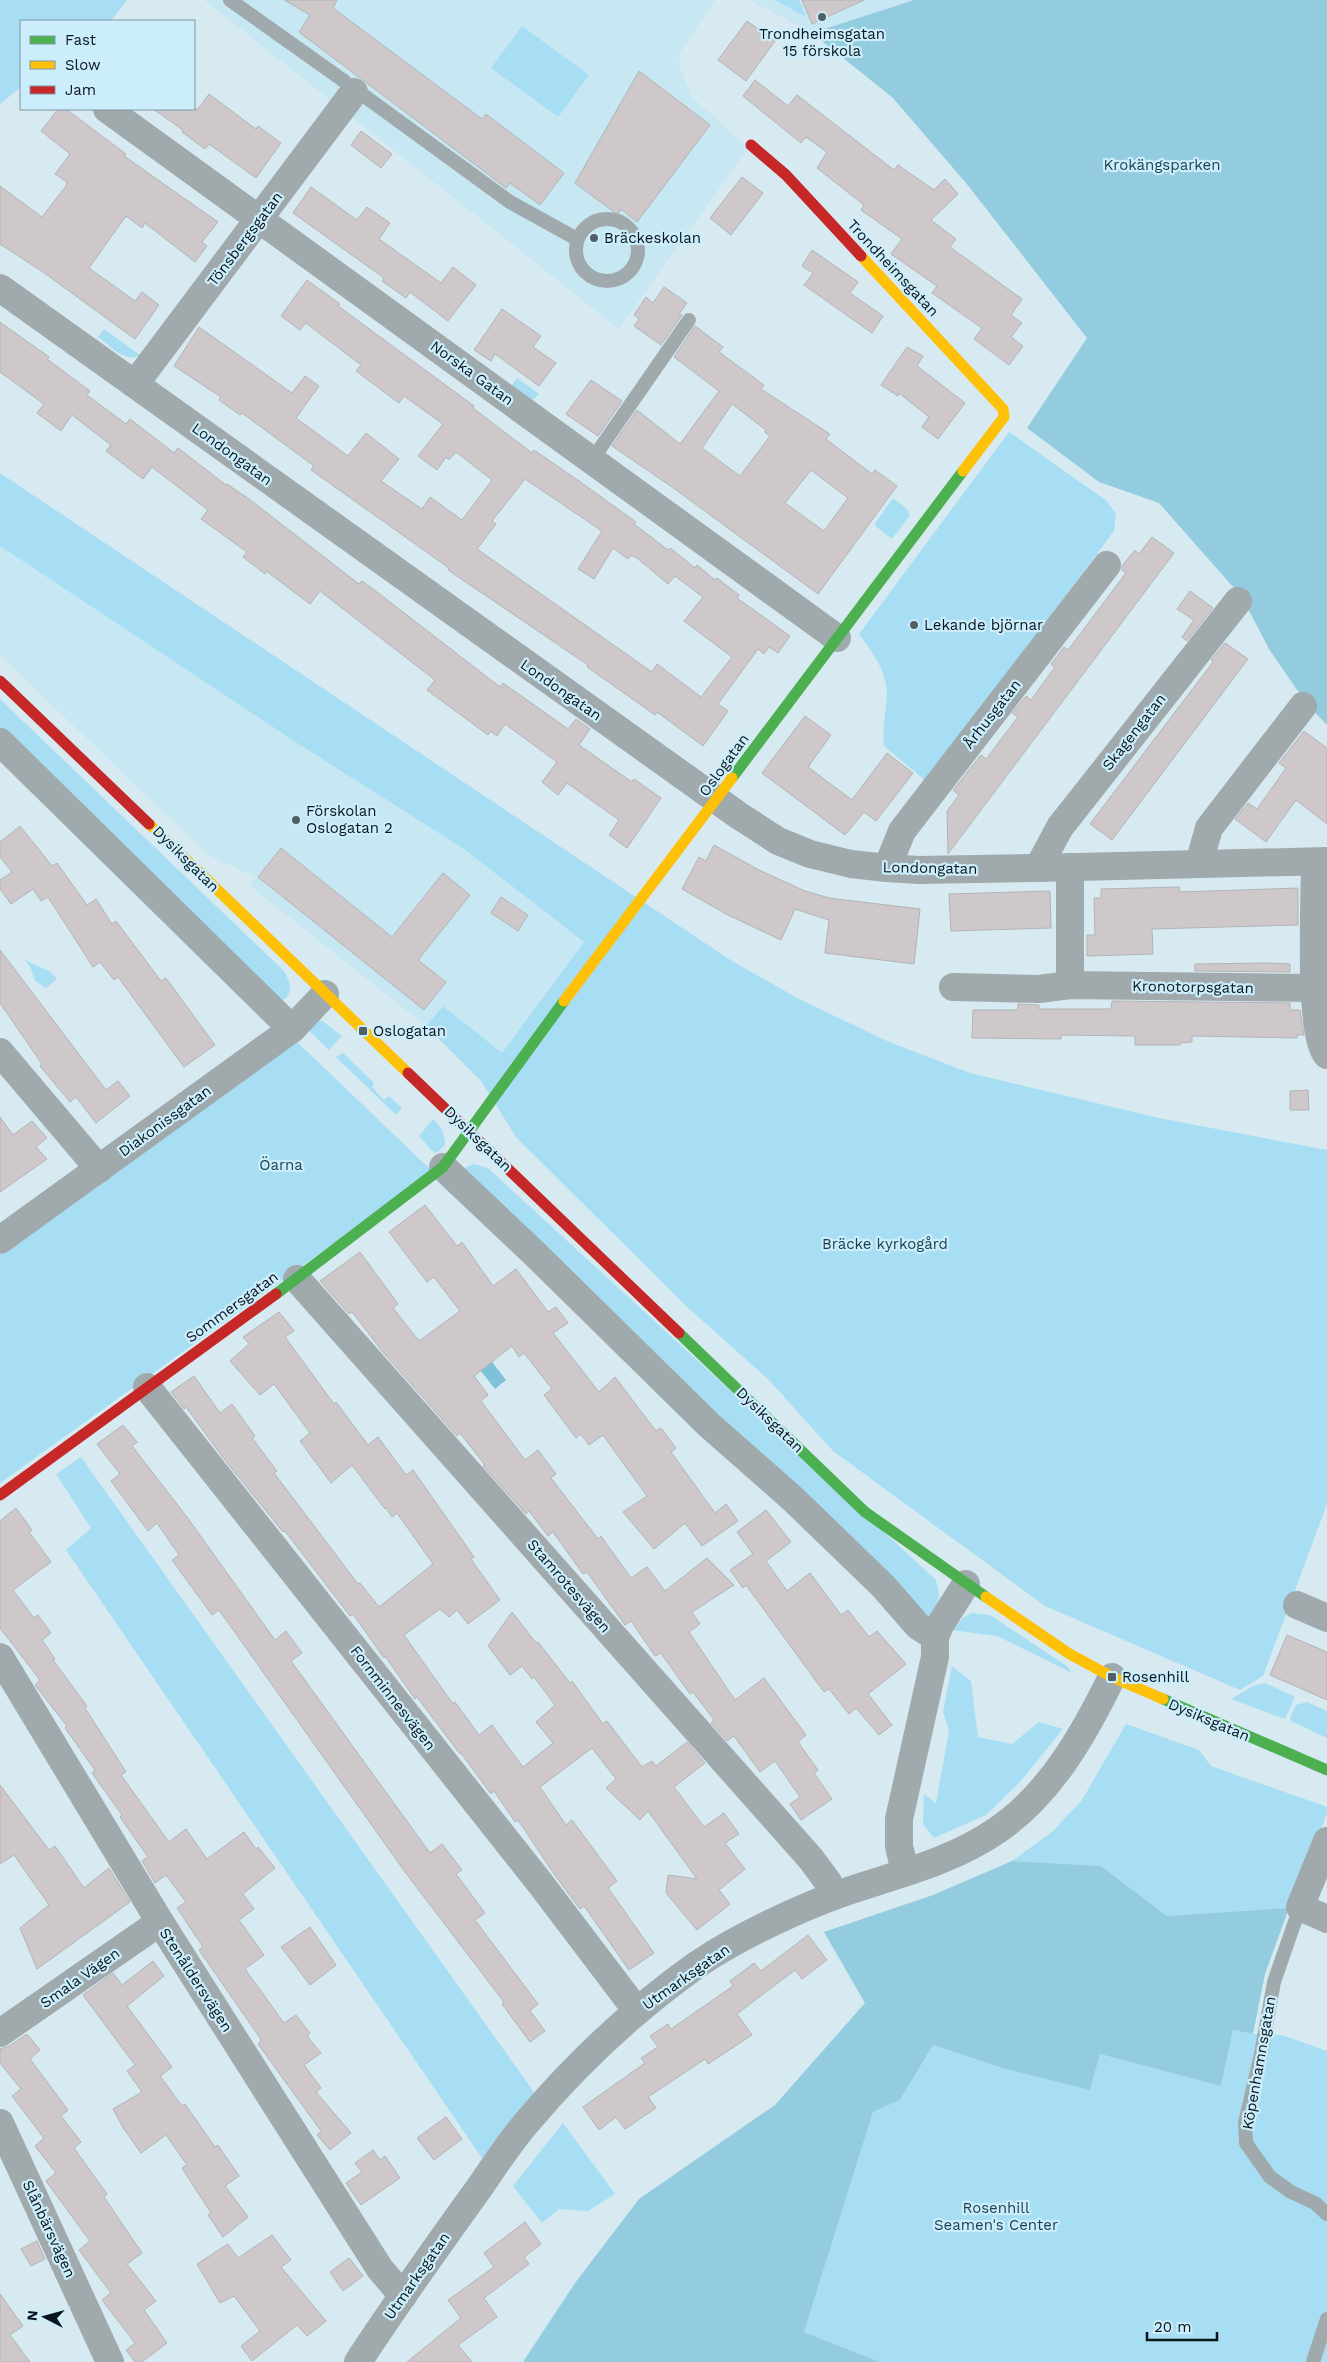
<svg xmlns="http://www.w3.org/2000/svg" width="1327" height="2362" font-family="'Work Sans',sans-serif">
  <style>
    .built { fill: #c7e7f3 }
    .green { fill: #a7def3 }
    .forest { fill: #93cbdf }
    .water { fill: #7fc1d8 }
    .building { fill: #cfc8ca; stroke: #b1b4b6; fill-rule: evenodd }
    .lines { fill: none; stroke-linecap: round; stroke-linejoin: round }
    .lane { stroke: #a0a9ac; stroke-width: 14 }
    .street { stroke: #a0a9ac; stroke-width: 28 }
    .fast { stroke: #4caf50; stroke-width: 11 }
    .slow { stroke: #ffc107; stroke-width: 11 }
    .jam { stroke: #c62828; stroke-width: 11 }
    .poi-dot { fill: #516065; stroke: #cceefc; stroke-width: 2 }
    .labels { text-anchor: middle; stroke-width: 4.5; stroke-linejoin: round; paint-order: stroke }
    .poi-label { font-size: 15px; fill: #09151a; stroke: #cceefc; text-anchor: start }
    .park-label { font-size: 15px; fill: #183f4c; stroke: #cceefc }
    .street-label { font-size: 15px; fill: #09151a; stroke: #cceefc }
  </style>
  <rect width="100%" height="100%" fill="#d7eaf1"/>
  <!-- built -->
  <g class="built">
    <path d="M204 0H715L679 54 680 69 692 97 748 148 619 329Z"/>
    <path d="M749 0H914L812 33Z"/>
    <path d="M0 546 297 743 464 849 584 942 502 1054 444 1006 426 1026 250 886 255 877 208 855 0 655Z"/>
  </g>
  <!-- green -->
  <g class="green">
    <path d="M0 0H127L111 21H21V87L0 104Z"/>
    <path d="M775 0H799L806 17Z"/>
    <path d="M522 26 589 75 558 117 491 68Z"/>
    <path d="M104 329 140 355C125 364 110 345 98 337Z"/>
    <path d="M517 378 539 394 532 401 509 389Z"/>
    <path d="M1009 432 1107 501 1116 514 1114 531 927 782 884 746C882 728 886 712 887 695 887 671 872 652 859 634Z"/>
    <path d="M0 473 732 961 799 999 889 1042 970 1073 1159 1118 1327 1150V1504L1263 1676 1240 1690 1045 1606 833 1451 768 1379 685 1305 516 1137 481 1081 426 1026 443 1006 502 1053 584 942 464 849 297 743 0 546Z"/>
    <path d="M893 498 907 509 910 515 892 539 874 525Z"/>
    <path d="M0 699 284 971C290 981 294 993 283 1000H278L0 728Z"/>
    <path d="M25 960 49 971 57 979 46 988 35 981 31 969Z"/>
    <path d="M315 1021H322L342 1036 329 1050 305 1027Z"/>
    <path d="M293 1038 433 1172 0 1483V1255Z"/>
    <path d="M343 1053 374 1083 372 1087 384 1100 389 1096 402 1108 396 1115 336 1057Z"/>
    <path d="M433 1119C441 1126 445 1134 445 1145L437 1153 432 1151 419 1136Z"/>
    <path d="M474 1164 488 1168 935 1579C942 1594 939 1603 930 1616H927L464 1171 466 1167Z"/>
    <path d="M81 1457 536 2095 482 2158 66 1550 91 1528 56 1474Z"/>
    <path d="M972 1613 990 1615 1068 1667 1072 1673 997 1636 951 1630 964 1617Z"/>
    <path d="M952 1666 971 1681 978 1737 1012 1744 1039 1722 1063 1729 1020 1782 986 1815 934 1838 923 1824 924 1794 936 1803 949 1731 943 1711Z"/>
    <path d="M1265 1683 1295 1697 1285 1719 1231 1699 1253 1686Z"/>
    <path d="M1307 1702 1327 1711V1738L1291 1721 1290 1718 1296 1705Z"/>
    <path d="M1126 1724 1199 1750 1211 1766 1327 1807V1814L1289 1908 1167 1916 1101 1866 1012 1861 1052 1832 1082 1800Z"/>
    <path d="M1233 2030 1253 2034 1282 2035 1327 2051V2362H880L804 2332 873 2112 900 2100 933 2045 1005 2069 1090 2090 1100 2054 1221 2086Z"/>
    <path d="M563 2123 615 2194 588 2211 559 2209 542 2223 513 2186Z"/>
  </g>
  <!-- forest -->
  <g class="forest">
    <path d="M914 0H1327V725L1306 703 1269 649 1242 597 1159 503 1099 482 1027 428 1087 338 966 183 893 98 812 33Z"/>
    <path d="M1012 1861 1101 1866 1167 1916 1289 1908 1265 1974 1253 2034 1233 2030 1221 2086 1100 2054 1090 2090 1005 2069 933 2045 900 2100 873 2112 804 2332 880 2362H523L575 2283 639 2199 775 2105 865 2003 824 1932 933 1895Z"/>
  </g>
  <!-- water -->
  <path class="water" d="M489 1358 506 1380 495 1389 477 1366Z"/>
  <!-- building -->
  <g class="building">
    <path d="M284 0H337L333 8 482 119 486 114 564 173 540 205 510 183 506 188 299 32 310 15Z"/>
    <path d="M802 0H864L812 24Z"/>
    <path d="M747 21 775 41 746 81 718 60Z"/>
    <path d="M639 71 710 125 637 222 621 209 618 215 575 183Z"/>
    <path d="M755 80 788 106 797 95 894 170 898 165 934 190 945 179 958 194 931 220 956 239 950 247 1022 299 1011 315 1022 323 1011 337 1023 346 1009 365 974 339 982 328 932 293 937 286 891 254 902 239 861 210 864 205 817 168 827 152 806 137 801 143 743 96Z"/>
    <path d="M209 94 256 129 258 126 281 143 256 178 209 144 205 149 182 132 183 130 153 109H198Z"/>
    <path d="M58 109H66L126 154 124 156 218 222 202 242 207 246 195 262 145 223 142 228 126 216 89 268 135 301 142 292 159 305 135 339 43 272 0 244V186L42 217 66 186 67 182 55 174 70 154 41 131Z"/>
    <path d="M361 131 392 154 381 168 351 145Z"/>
    <path d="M742 177 763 193 731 235 710 218Z"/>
    <path d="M311 187 357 220 367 207 390 223 379 239 441 283 453 267 476 285 448 321 410 292 406 298 382 281 384 278 293 213Z"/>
    <path d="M812 250 858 282 850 293 883 316 872 333 804 285 813 273 802 266Z"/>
    <path d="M307 280 340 304 338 306 474 406 473 408 532 453 534 450 579 481 636 522 634 524 668 550 670 548 695 568 697 565 715 580 717 578 739 595 737 598 790 636 778 653 769 647 764 654 758 649 718 704 728 711 703 746 657 712 655 715 587 667 588 665 448 570 449 568 311 470 314 466 242 413 240 415 219 400 221 397 174 366 199 327 292 393 305 376 319 386 296 418 348 456 366 433 399 459 381 481 422 509 430 497 462 520 492 480 456 452 449 460 446 457 437 470 418 456 443 424 404 396 399 403 356 371 361 365 306 323 300 330 281 316ZM525 479 602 531 578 569 594 579 613 548 628 559 631 555 637 558 668 584 675 576 703 597 684 621 732 657 701 697 657 664 652 672 477 549 496 524 492 521Z"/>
    <path d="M664 287 687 303 679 314 682 315 661 345 634 326 639 319 634 315 646 297 653 303Z"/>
    <path d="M502 309 541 336 533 347 556 363 539 386 495 354 491 361 474 350Z"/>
    <path d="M0 322 49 357 47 359 90 391 87 395 126 424 130 419 174 453 178 448 226 485 227 484 249 499 359 584 362 581 381 595 500 687 503 683 568 729 576 719 590 729 579 745 632 782 634 779 661 798 627 848 609 835 619 820 567 783 558 795 542 782 557 762 505 724 497 736 490 731 488 735 427 690 435 680 320 591 310 604 266 571 265 574 243 557 247 552 201 519 208 510 152 467 143 479 106 451 111 445 72 415 61 431 37 413 44 404 0 372Z"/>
    <path d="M695 326 723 347 719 352 764 385 761 389 830 434 826 439 872 474 875 470 897 486 818 594 672 487 612 446 637 410 680 444 719 391 674 357ZM732 404 766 430 765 432 770 436 740 476 702 448ZM811 470 848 498 824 531 785 503Z"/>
    <path d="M907 347 923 356 917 366 965 403 938 439 922 427 929 417 899 393 898 396 881 385Z"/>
    <path d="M591 380 622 401 598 436 566 414Z"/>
    <path d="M1152 537 1174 553 948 854 947 811 959 795 953 790 981 755 986 759 1018 717 1012 713 1026 696 1031 700 1055 667 1051 664 1064 647 1068 650 1126 573 1122 570V566L1135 550 1139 554Z"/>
    <path d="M1190 591 1213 608 1187 641 1182 637 1194 620 1177 609Z"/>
    <path d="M1225 643 1248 659 1112 840 1090 824 1213 662 1211 660Z"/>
    <path d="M805 716 831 735 808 767 852 800 887 753 913 773 876 821 864 812 845 835 762 773Z"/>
    <path d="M1304 731 1327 748V824L1296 800 1266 842 1235 819 1248 803 1257 809 1286 768 1279 763Z"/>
    <path d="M20 826 52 866 57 863 87 905 96 899 112 924 116 921 161 981 166 978 215 1045 184 1067 118 977 114 980 100 962 93 967 48 897 41 901 33 889 11 904 0 889V880L12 872 0 857V842Z"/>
    <path d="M714 845 759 870 805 891 829 898 920 909 914 964 825 953 829 920 795 909 781 940 728 915 682 889 699 857 706 861Z"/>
    <path d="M281 848 392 937 443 873 470 895 418 960 446 982 424 1010 258 877Z"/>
    <path d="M1179 887 1180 892 1298 888V925L1152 929 1153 954 1087 956V935H1095L1094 898H1101V889Z"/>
    <path d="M1050 891 1051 928 951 931 949 894Z"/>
    <path d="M501 897 528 915 518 931 491 913Z"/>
    <path d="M0 950 106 1090 118 1081 130 1096 96 1123 76 1097 70 1102 40 1066 42 1064 0 1003Z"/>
    <path d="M1267 963 1290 964V972L1195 971V964Z"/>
    <path d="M1112 1001 1290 1003V1010H1300L1304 1035H1297V1038L1192 1036V1042L1180 1043V1045H1135V1036L1061 1035V1039L972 1038 973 1010H1018V1004L1039 1005V1009H1111Z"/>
    <path d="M1308 1090 1309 1110H1290V1091Z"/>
    <path d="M0 1117 13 1135 32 1121 47 1138 36 1147 47 1159 0 1192Z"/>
    <path d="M425 1205 457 1246 462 1242 493 1286 516 1269 548 1312 556 1307 568 1323 553 1333 599 1392 615 1377 656 1431 661 1428 676 1448 671 1452 715 1513 726 1504 738 1521 702 1546 685 1523 654 1549 623 1512 647 1496 603 1435 589 1445 581 1434 576 1438 544 1395 552 1389 524 1353 519 1357 512 1346 474 1376 488 1395 481 1401 525 1460 538 1450 556 1474 551 1478 598 1539 601 1536 631 1578 647 1567 665 1591 707 1558 734 1585 692 1612 700 1624 689 1632 735 1700 764 1678 806 1735 798 1742 818 1770 814 1773 832 1799 801 1820 790 1804 800 1797 775 1761 760 1772 734 1736 727 1741 711 1723 714 1720 693 1692 690 1694 661 1653 655 1656 631 1621 625 1625 587 1572 583 1574 553 1532 548 1536 529 1511 526 1514 483 1466 485 1465 460 1433 457 1436 382 1351 352 1312 349 1314 320 1281 360 1252 398 1304 393 1308 419 1341 460 1311 434 1277 427 1282 389 1232Z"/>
    <path d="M279 1312 294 1331 285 1337 334 1404 336 1402 368 1445 378 1437 406 1475 413 1470 474 1557 471 1559 500 1600 468 1624 457 1610 449 1617 440 1609 404 1635 453 1704 455 1702 479 1735 492 1725 523 1767 553 1743 536 1722 555 1705 534 1677 532 1679 522 1666 510 1675 488 1646 512 1612 536 1643 538 1642 570 1683 572 1681 603 1724 607 1721 642 1767 652 1761 656 1766 687 1742 705 1763 674 1787 704 1827 724 1813 739 1834 725 1843 745 1869 719 1890 730 1904 697 1930 666 1893 668 1875 697 1879 648 1811 640 1820 606 1788 616 1779 592 1748 540 1787 566 1825 572 1820 617 1881 608 1888 654 1953 629 1970 584 1906 580 1909 554 1874 518 1820 515 1822 494 1791 491 1794 461 1753 460 1754 417 1697 415 1699 385 1656 384 1658 353 1614 350 1616 285 1531 283 1532 224 1459 186 1407 184 1409 171 1392 194 1376 220 1413 232 1404 255 1436 252 1438 277 1471 274 1473 358 1584 360 1583 379 1607 433 1564 397 1513 392 1517 386 1508 385 1509 352 1465 331 1483 300 1441 310 1433 274 1384 260 1395 230 1361 249 1344 243 1337Z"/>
    <path d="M123 1425 137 1442 132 1446 187 1517 275 1640 286 1631 302 1653 291 1661 430 1853 442 1844 462 1870 456 1874 485 1913 475 1920 538 2004 530 2011 545 2031 530 2042 502 2004 504 2002 405 1872 219 1610 212 1615 172 1560 179 1555 157 1523 148 1531 111 1481 120 1474 97 1444Z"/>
    <path d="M16 1508 32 1530 29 1532 51 1562 13 1590 34 1618 38 1615 51 1633 42 1640 55 1659 53 1660 87 1706 85 1708 126 1772 121 1775 169 1842 186 1829 207 1859 244 1832 256 1849 258 1847 275 1868 243 1894 254 1909 239 1920 264 1955 245 1969 284 2023 296 2015 310 2033 307 2036 321 2053 304 2065 321 2088 316 2092 351 2133 330 2150 317 2135 321 2131 258 2044 261 2041 260 2038 199 1950 203 1947 177 1908 186 1902 166 1875 155 1883 142 1861 148 1857 120 1817 122 1815 92 1773 95 1770 65 1728 67 1726 35 1685 40 1680 0 1628V1521Z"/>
    <path d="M766 1510 791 1542 766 1561 787 1591 810 1573 841 1615 848 1610 869 1637 877 1631 906 1664 868 1694 892 1725 879 1735 856 1708 849 1714 829 1689 824 1692 746 1585 743 1588 730 1570 753 1554 737 1532Z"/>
    <path d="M1287 1635 1327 1652V1700L1270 1675Z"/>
    <path d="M0 1785 49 1850 55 1846 84 1888 109 1868 130 1902 37 1969 20 1928 49 1905 14 1855 0 1864Z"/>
    <path d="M310 1927 336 1965 310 1985 281 1947Z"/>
    <path d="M808 1935 827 1960 802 1979 795 1970 737 2014 752 2035 708 2064 705 2059 648 2097 656 2108 625 2129 616 2117 599 2130 583 2107 645 2063 641 2058 658 2047 650 2036 668 2024 671 2029 733 1986 730 1981 754 1963 761 1971Z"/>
    <path d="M153 1961 164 1976 127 2006 172 2067 160 2076 182 2106 185 2104 215 2147 218 2145 239 2176 225 2186 248 2217 223 2237 208 2215 211 2213 182 2168 187 2165 166 2135 141 2153 124 2129 113 2109 142 2092 127 2071 135 2065 83 1995 113 1973 122 1985Z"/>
    <path d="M27 2034 40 2050 30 2059 68 2110 61 2116 81 2142 74 2148 107 2194 104 2197 142 2253 127 2264 156 2301 144 2310 167 2343 142 2362H135L126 2350 135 2343 102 2300 111 2293 79 2250 90 2241 46 2181 56 2173 35 2146 44 2138 12 2096 21 2089 0 2063V2049L9 2046Z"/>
    <path d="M446 2117 462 2139 434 2160 417 2138Z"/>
    <path d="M373 2150 380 2160 385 2156 400 2178 361 2205 346 2183 362 2172 355 2163Z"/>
    <path d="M525 2222 541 2244 524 2257 529 2264 484 2298 497 2317 458 2345 472 2362H407L461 2318 448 2300 494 2267 484 2253Z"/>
    <path d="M272 2235 291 2260 281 2267 326 2321 307 2336 297 2325 252 2361 241 2346 260 2331 234 2296 220 2303 197 2264 228 2244 238 2258Z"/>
    <path d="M37 2241 45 2259 31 2266 21 2249Z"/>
    <path d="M349 2258 363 2276 343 2291 330 2272Z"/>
    <path d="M0 2294 23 2326 10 2335 30 2362H0Z"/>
  </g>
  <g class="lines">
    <!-- lane -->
    <g class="lane">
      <path d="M230 0 344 81 354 92 363 95 510 202 577 239"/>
      <circle cx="607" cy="250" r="31"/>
      <path d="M592 460 689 320"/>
      <path d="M1300 1907 1274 1982 1261 2054 1245 2123 1246 2143 1270 2177 1291 2192 1315 2203 1327 2214"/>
      <path d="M1313 2362 1327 2319"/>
    </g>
    <!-- street -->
    <g class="street">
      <path d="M107 109 837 638"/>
      <path d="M0 288 738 815 778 841 810 854 851 864 887 868 919 870 1038 868 1327 861"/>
      <path d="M135 384 354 92"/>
      <path d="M0 742 292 1029"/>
      <path d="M1315 862C1315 895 1308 1035 1327 1055"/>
      <path d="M1199 863 1209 828 1303 706"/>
      <path d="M1070 867V985"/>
      <path d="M887 868 902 831 1107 565"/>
      <path d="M1038 868 1060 827 1238 601"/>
      <path d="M953 987 1039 989 1070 985 1315 988"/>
      <path d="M0 1052 99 1169"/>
      <path d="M443 1167 536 1255 709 1425 793 1499 883 1586 918 1626 935 1637"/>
      <path d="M0 1240 292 1029 325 994"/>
      <path d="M297 1279 811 1859 828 1882 834 1896"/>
      <path d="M147 1387 540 1883 637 2011"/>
      <path d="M1297 1605 1327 1618"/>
      <path d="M0 1657 160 1922 380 2269 403 2296"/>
      <path d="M1327 1841 1300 1907 1327 1919"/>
      <path d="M905 1872 899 1846V1819L935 1657V1637L940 1625 966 1584"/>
      <path d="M0 2033 160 1922"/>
      <path d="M0 2123 110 2362"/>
      <path d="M358 2362C393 2308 431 2255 469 2202 489 2175 506 2146 528 2121 577 2063 636 2008 698 1964 738 1937 799 1908 845 1892 895 1875 951 1862 996 1831 1050 1795 1084 1734 1112 1677"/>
    </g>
    <!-- fast -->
    <g class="fast">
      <path d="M732 778 963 471"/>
      <path d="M276 1294 443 1167 564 1001"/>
      <path d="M679 1333 865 1512 986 1597"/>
      <path d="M1163 1699 1327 1770"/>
    </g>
    <!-- slow -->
    <g class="slow">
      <path d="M861 256 1003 409 1004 417 963 471"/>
      <path d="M149 824 408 1073"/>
      <path d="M564 1001 732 778"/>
      <path d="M986 1597 1068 1653 1112 1677 1163 1699"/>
    </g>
    <!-- jam -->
    <g class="jam">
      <path d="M751 145 786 175 861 256"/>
      <path d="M0 681 149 824"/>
      <path d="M408 1073 679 1333"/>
      <path d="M0 1495 276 1294"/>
    </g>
  </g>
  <!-- markers -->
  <g class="poi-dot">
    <circle cx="822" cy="17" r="5"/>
    <circle cx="594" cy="238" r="5"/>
    <circle cx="914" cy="625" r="5"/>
    <circle cx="296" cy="820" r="5"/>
    <rect x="358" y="1026" width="10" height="10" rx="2.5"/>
    <rect x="1107" y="1672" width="10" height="10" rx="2.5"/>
  </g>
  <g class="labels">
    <!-- poi labels -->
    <g class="poi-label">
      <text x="822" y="39" text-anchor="middle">Trondheimsgatan<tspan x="822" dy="17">15 förskola</tspan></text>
      <text x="604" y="243">Bräckeskolan</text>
      <text x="924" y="630">Lekande björnar</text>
      <text x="306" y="816">Förskolan<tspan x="306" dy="17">Oslogatan 2</tspan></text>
      <text x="373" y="1036">Oslogatan</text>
      <text x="1122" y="1682">Rosenhill</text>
    </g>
    <!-- park labels -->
    <g class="park-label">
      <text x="1162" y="170">Krokängsparken</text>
      <text x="281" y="1170">Öarna</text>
      <text x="885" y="1249">Bräcke kyrkogård</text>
      <text x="996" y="2213">Rosenhill<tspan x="996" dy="17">Seamen's Center</tspan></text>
    </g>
    <!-- street labels -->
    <g class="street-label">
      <text transform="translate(245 239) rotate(-53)" y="5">Tönsbergsgatan</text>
      <text transform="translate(893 268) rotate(47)" y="5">Trondheimsgatan</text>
      <text transform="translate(472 373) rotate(36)" y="5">Norska Gatan</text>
      <text transform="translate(232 454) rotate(36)" y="5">Londongatan</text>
      <text transform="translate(561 690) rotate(35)" y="5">Londongatan</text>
      <text transform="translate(992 714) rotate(-52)" y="5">Århusgatan</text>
      <text transform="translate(1134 732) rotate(-52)" y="5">Skagengatan</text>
      <text transform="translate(724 765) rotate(-54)" y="5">Oslogatan</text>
      <text transform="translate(186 859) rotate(45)" y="5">Dysiksgatan</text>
      <text transform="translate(930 868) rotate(1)" y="5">Londongatan</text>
      <text transform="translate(1193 987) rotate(1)" y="5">Kronotorpsgatan</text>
      <text transform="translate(165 1121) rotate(-36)" y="5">Diakonissgatan</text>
      <text transform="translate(478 1139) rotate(44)" y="5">Dysiksgatan</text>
      <text transform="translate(232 1307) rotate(-36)" y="5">Sommersgatan</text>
      <text transform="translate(770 1420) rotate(44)" y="5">Dysiksgatan</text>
      <text transform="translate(569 1586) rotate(49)" y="5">Stamrotesvägen</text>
      <text transform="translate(393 1698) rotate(52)" y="5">Fornminnesvägen</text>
      <text transform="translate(1209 1720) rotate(23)" y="5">Dysiksgatan</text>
      <text transform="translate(686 1977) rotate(-35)" y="5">Utmarksgatan</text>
      <text transform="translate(80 1978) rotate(-35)" y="5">Smala Vägen</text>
      <text transform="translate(196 1980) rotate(57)" y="5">Stenåldersvägen</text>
      <text transform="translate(1259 2063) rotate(-80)" y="5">Köpenhamnsgatan</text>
      <text transform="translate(49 2229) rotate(65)" y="5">Slånbärsvägen</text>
      <text transform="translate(417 2276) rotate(-55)" y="5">Utmarksgatan</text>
    </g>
  </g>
  <!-- legend -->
  <rect x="20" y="20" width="175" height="90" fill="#cceefc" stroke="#7e97a2"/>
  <rect x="30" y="36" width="25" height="8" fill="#4caf50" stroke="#7e97a2"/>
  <text x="65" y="45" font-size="15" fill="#09151a">Fast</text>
  <rect x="30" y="61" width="25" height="8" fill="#ffc107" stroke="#7e97a2"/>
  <text x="65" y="70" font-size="15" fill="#09151a">Slow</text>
  <rect x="30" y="86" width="25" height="8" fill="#c62828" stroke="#7e97a2"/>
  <text x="65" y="95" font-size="15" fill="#09151a">Jam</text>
  <!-- north arrow -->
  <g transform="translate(45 2317) rotate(276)" stroke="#cceefc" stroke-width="4" paint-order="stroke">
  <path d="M0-4L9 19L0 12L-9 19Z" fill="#09151a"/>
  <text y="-8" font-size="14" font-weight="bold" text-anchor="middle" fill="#09151a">N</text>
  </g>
  <!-- scale -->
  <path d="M1147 2332v8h70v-8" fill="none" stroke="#09151a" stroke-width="2.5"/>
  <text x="1154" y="2332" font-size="15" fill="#09151a" stroke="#cceefc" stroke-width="4" paint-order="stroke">20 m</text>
</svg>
